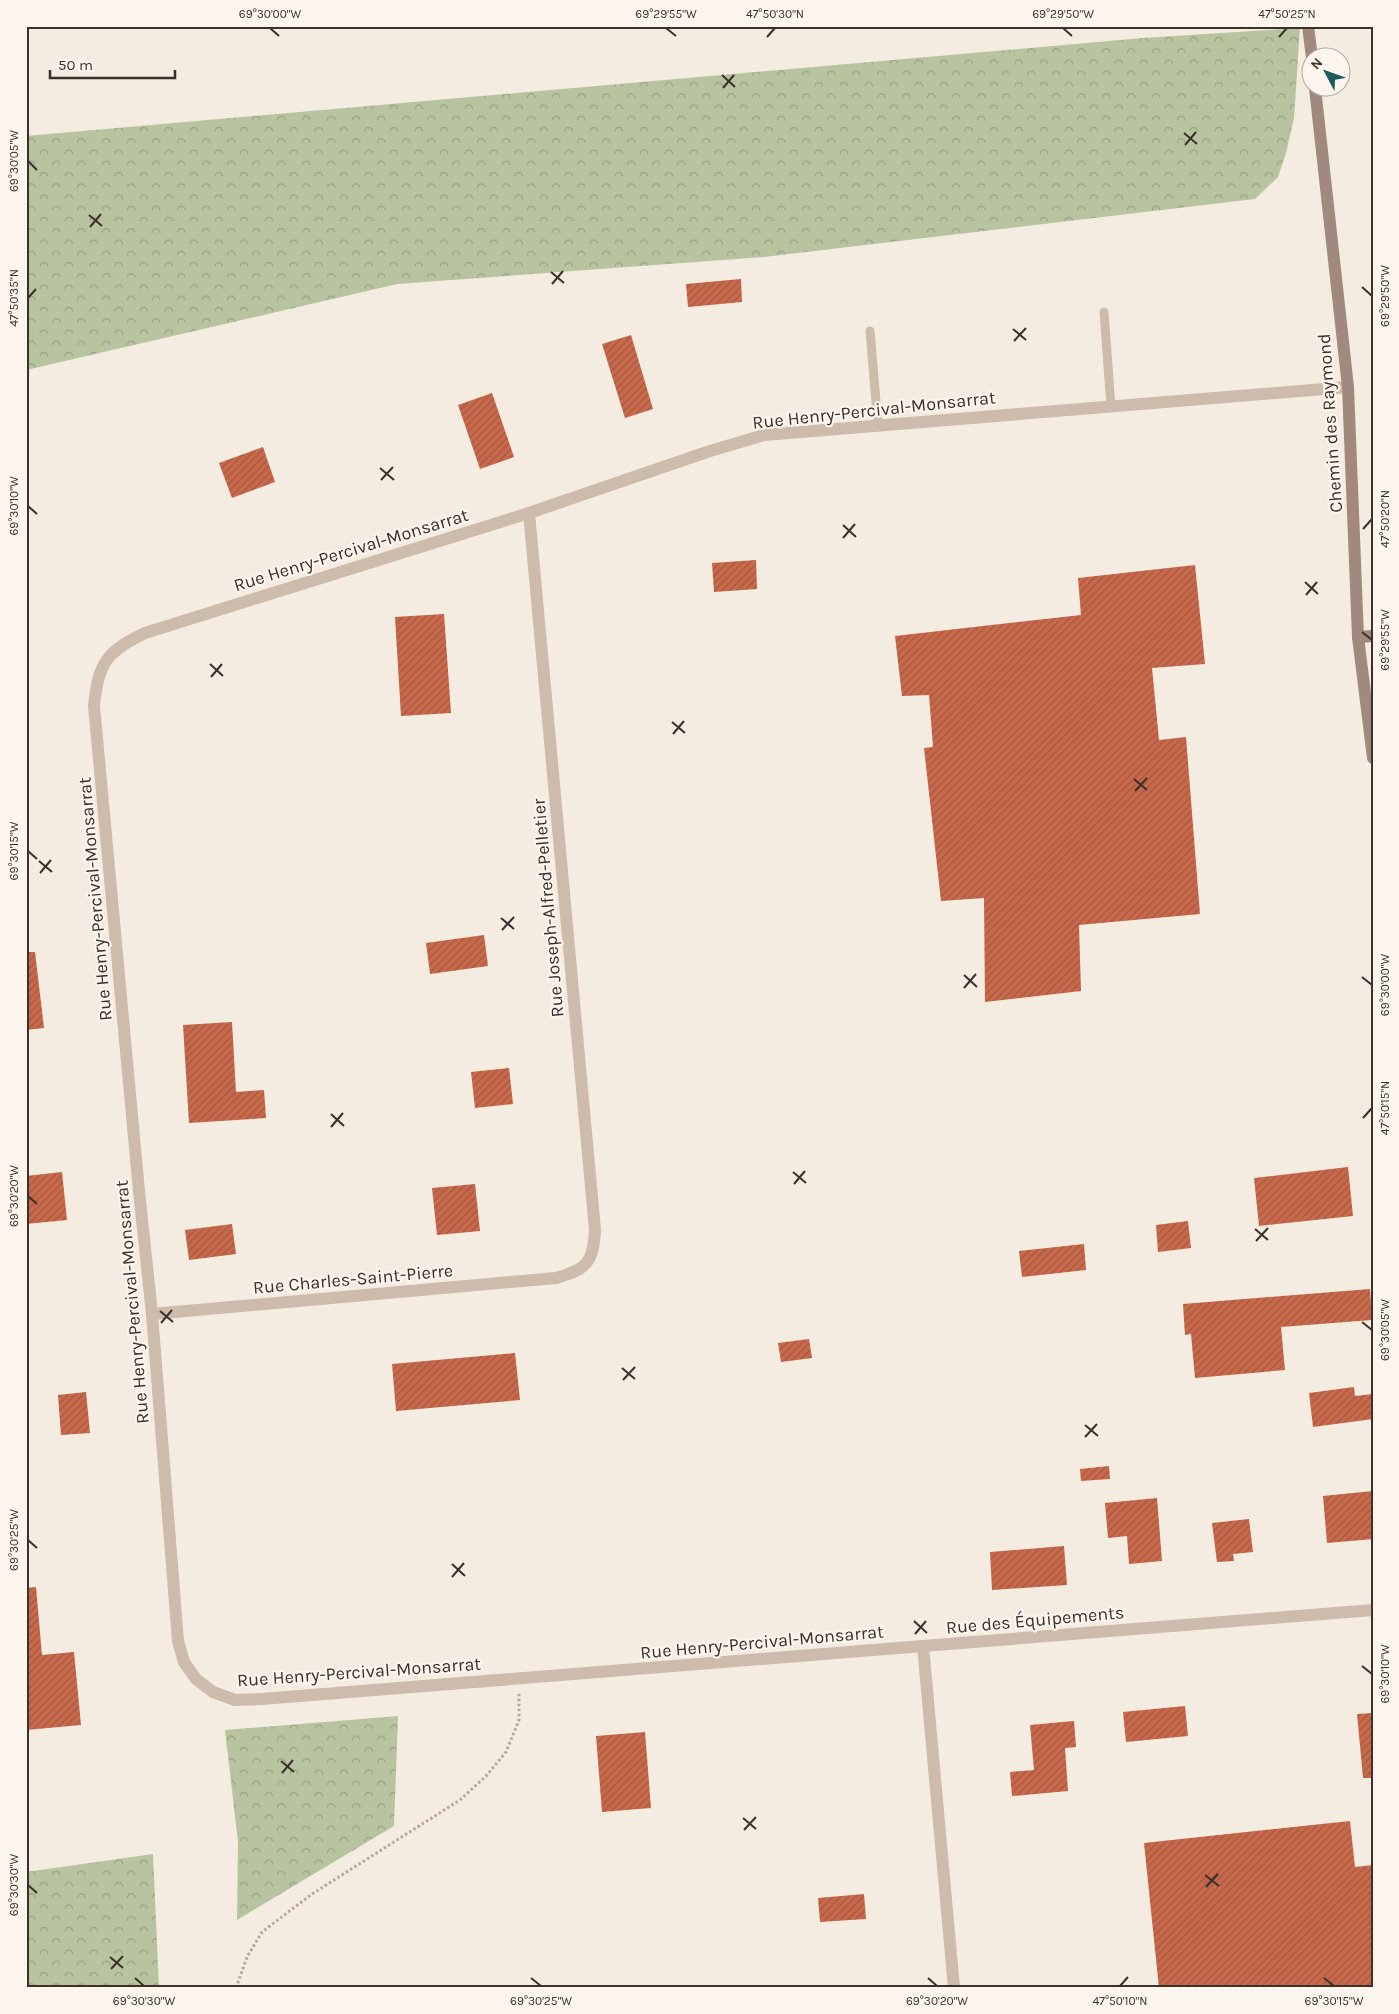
<svg xmlns="http://www.w3.org/2000/svg" width="1399" height="2014" font-family="Karla,sans-serif">
  <style>
    .forest { fill: url(#forest-crowns) }
    .building { fill: url(#building-hatch) }
    .lines { fill: none; stroke-linecap: round; stroke-linejoin: round }
    .path { stroke: #b9a596; stroke-width: 3; stroke-dasharray: 2.5 2.5; stroke-linecap: butt }
    .lane { stroke: #cdbbac; stroke-width: 9 }
    .street { stroke: #cdbbac; stroke-width: 12 }
    .secondary { stroke: #a18a7d; stroke-width: 12 }
    .ticks { fill: none; stroke: #3b302b; stroke-width: 2 }
    .labels { text-anchor: middle; stroke-width: 4.5; stroke-linejoin: round; paint-order: stroke }
    .street-label { font-size: 18px; fill: #3b302b; stroke: #fbf5ee }
    .neatline { fill: none; stroke: #3b302b; stroke-width: 2 }
    .ticks-label { font-size: 12px; text-anchor: middle; fill: #3b302b }
  </style>
  <defs>
    <pattern id="forest-crowns" width="20" height="18" patternUnits="userSpaceOnUse" patternTransform="scale(1.25)"><rect width="20" height="18" fill="#b8c4a0"/><path d="M2 6a3 3 0 1 1 6 0M12 15a3 3 0 1 1 6 0" fill="none" stroke="#97a083"/></pattern>
    <pattern id="building-hatch" width="6" height="6" patternUnits="userSpaceOnUse" patternTransform="scale(1.25)"><rect width="6" height="6" fill="#c8694b"/><path d="M-1 1l2-2M0 6l6-6M5 7l2-2" fill="none" stroke="#a4573f"/></pattern>
  </defs>
  <rect width="100%" height="100%" fill="#f4ebe1"/>
  <!-- forest -->
  <g class="forest">
    <path d="M1300 28 1294 118 1286 153 1278 177 1255 199 764 257 397 284 26 370V136L1143 38Z"/>
    <path d="M398 1716 394 1826 237 1920 238 1842 225 1730Z"/>
    <path d="M153 1854 159 1988H26V1872Z"/>
  </g>
  <!-- building -->
  <g class="building">
    <path d="M741 279 742 302 688 307 686 284Z"/>
    <path d="M631 335 653 409 625 418 602 344Z"/>
    <path d="M492 393 514 457 480 469 458 405Z"/>
    <path d="M263 447 275 482 232 498 219 463Z"/>
    <path d="M756 560 757 589 714 592 712 563Z"/>
    <path d="M1195 565 1205 664 1152 668 1159 740 1186 737 1200 914 1079 925 1081 991 985 1002 984 898 941 901 924 748 933 747 929 695 902 696 895 636 1081 615 1078 578Z"/>
    <path d="M444 614 451 713 401 716 395 617Z"/>
    <path d="M484 935 488 966 430 974 426 943Z"/>
    <path d="M26 952H35L44 1028 26 1030Z"/>
    <path d="M232 1022 236 1092 264 1090 266 1118 189 1123 183 1025Z"/>
    <path d="M509 1068 513 1104 475 1108 471 1072Z"/>
    <path d="M1348 1167 1353 1216 1259 1226 1254 1178Z"/>
    <path d="M62 1172 67 1220 26 1224V1176Z"/>
    <path d="M475 1184 480 1231 437 1235 432 1188Z"/>
    <path d="M1188 1221 1191 1248 1158 1252 1156 1225Z"/>
    <path d="M232 1224 236 1254 189 1260 185 1230Z"/>
    <path d="M1084 1244 1086 1270 1022 1277 1019 1251Z"/>
    <path d="M1370 1289 1372 1320 1281 1327 1285 1370 1195 1378 1191 1334 1185 1335 1183 1304Z"/>
    <path d="M809 1339 812 1358 781 1362 778 1343Z"/>
    <path d="M515 1353 520 1400 396 1411 392 1364Z"/>
    <path d="M1354 1387 1355 1396 1373 1394V1419L1313 1427 1309 1393Z"/>
    <path d="M86 1392 90 1433 61 1435 58 1395Z"/>
    <path d="M1109 1466 1110 1479 1081 1481 1080 1469Z"/>
    <path d="M1373 1491V1539L1327 1543 1323 1496Z"/>
    <path d="M1157 1498 1162 1561 1129 1564 1127 1536 1108 1538 1105 1503Z"/>
    <path d="M1249 1519 1253 1552 1233 1554 1234 1561 1217 1562 1212 1523Z"/>
    <path d="M1064 1546 1067 1585 992 1590 990 1552Z"/>
    <path d="M36 1587 42 1655 74 1652 81 1725 26 1730V1588Z"/>
    <path d="M1185 1706 1188 1736 1126 1742 1123 1712Z"/>
    <path d="M1373 1713V1778H1363L1357 1714Z"/>
    <path d="M1074 1721 1076 1747 1065 1748 1068 1791 1012 1796 1010 1772 1034 1770 1030 1725Z"/>
    <path d="M645 1732 651 1808 602 1812 596 1736Z"/>
    <path d="M1350 1821 1355 1867 1373 1865V1988H1159L1144 1843Z"/>
    <path d="M864 1894 866 1919 820 1922 818 1898Z"/>
  </g>
  <g class="lines">
    <!-- path -->
    <path class="path" d="M236 1988 247 1957 262 1932 312 1894 460 1800 486 1776 506 1752 519 1720V1692"/>
    <!-- lane -->
    <g class="lane">
      <path d="M1104 312 1111 407"/>
      <path d="M870 331 878 425"/>
    </g>
    <!-- street -->
    <g class="street">
      <path d="M152 1314 556 1278C587 1269 593 1263 595 1230L529 513"/>
      <path d="M923 1646 262 1699 235 1700 213 1692 196 1679 184 1662 178 1641 152 1314 139 1191 94 706C98 663 107 651 145 633L529 513 710 451 764 435 1348 387"/>
      <path d="M954 1988 923 1646 1373 1610"/>
    </g>
    <!-- secondary -->
    <g class="secondary">
      <path d="M1308 26 1312 58"/>
      <path d="M1315 88 1348 387 1358 637 1373 758"/>
      <path d="M1358 637 1373 636"/>
    </g>
  </g>
  <!-- ticks -->
  <path class="ticks" d="M270 28 279 36M666 28 676 36M1063 28 1072 36M767 37 775 28M1279 37 1287 28M722 75 735 87M723 88 734 75M1184 133 1197 144M1185 145 1196 132M28 161 37 170M89 215 102 226M90 227 101 214M551 272 564 283M552 284 563 271M1362 287 1372 296M28 298 36 289M1013 329 1026 340M1014 341 1026 328M380 468 394 480M381 480 393 467M28 506 37 514M843 525 856 537M1363 529 1372 519M843 538 855 524M1305 582 1318 594M1306 595 1317 582M1362 632 1372 640M210 664 223 676M211 677 222 664M672 722 685 733M673 734 684 721M1134 779 1147 790M1135 791 1147 778M28 851 37 859M39 861 52 872M40 873 51 860M501 918 514 929M502 930 514 917M964 975 977 987M1362 977 1372 985M964 988 976 974M331 1114 344 1126M1363 1118 1372 1108M331 1127 343 1113M793 1172 806 1183M794 1184 805 1171M28 1196 37 1204M1255 1229 1268 1240M1256 1241 1268 1228M160 1311 173 1322M1362 1322 1372 1330M161 1323 172 1310M622 1368 635 1379M623 1380 635 1367M1085 1425 1098 1436M1085 1437 1097 1424M28 1540 37 1548M452 1564 465 1576M452 1577 464 1563M914 1621 927 1633M915 1634 926 1621M1362 1666 1372 1674M281 1761 294 1772M282 1773 293 1760M743 1818 756 1829M744 1830 756 1817M1205 1875 1219 1886M28 1885 37 1893M1206 1887 1218 1874M110 1957 123 1968M111 1969 123 1956M135 1978 144 1986M531 1978 541 1986M928 1978 937 1986M1324 1978 1334 1986M1120 1986 1128 1977"/>
  <g class="labels">
    <!-- street labels -->
    <g class="street-label">
      <text transform="translate(874 410) rotate(-6)" y="6">Rue Henry-Percival-Monsarrat</text>
      <text transform="translate(1330 423) rotate(-94)" y="6">Chemin des Raymond</text>
      <text transform="translate(351 550) rotate(-17)" y="6">Rue Henry-Percival-Monsarrat</text>
      <text transform="translate(95 899) rotate(-95)" y="6">Rue Henry-Percival-Monsarrat</text>
      <text transform="translate(548 908) rotate(-95)" y="6">Rue Joseph-Alfred-Pelletier</text>
      <text transform="translate(353 1279) rotate(-5)" y="6">Rue Charles-Saint-Pierre</text>
      <text transform="translate(132 1302) rotate(-95)" y="6">Rue Henry-Percival-Monsarrat</text>
      <text transform="translate(1035 1620) rotate(-5)" y="6">Rue des Équipements</text>
      <text transform="translate(762 1642) rotate(-5)" y="6">Rue Henry-Percival-Monsarrat</text>
      <text transform="translate(359 1672) rotate(-4)" y="6">Rue Henry-Percival-Monsarrat</text>
    </g>
  </g>
  <!-- border -->
  <rect width="1399" height="2014" fill="none" stroke="#fbf5ee" stroke-width="55"/>
  <!-- north arrow -->
  <g transform="translate(1326 72) rotate(311)"><circle r="24" fill="#fbf5ee" stroke="#aea6a0"/>
  <path d="M0-4L9 19L0 12L-9 19Z" fill="#1f5a5e"/>
  <text y="-8" font-size="14" font-weight="bold" text-anchor="middle" fill="#3b302b">N</text>
  </g>
  <!-- scale -->
  <path d="M50 70v8h125v-8" fill="none" stroke="#3b302b" stroke-width="2.5"/>
  <text x="58" y="70" font-size="15" fill="#3b302b" stroke="#fbf5ee" stroke-width="4" paint-order="stroke">50 m</text>
  <rect x="28" y="28" width="1344" height="1958" class="neatline"/>
  <g class="ticks-label">
    <text x="270" y="18">69°30'00"W</text>
    <text x="666" y="18">69°29'55"W</text>
    <text x="775" y="18">47°50'30"N</text>
    <text x="1063" y="18">69°29'50"W</text>
    <text x="1287" y="18">47°50'25"N</text>
    <text transform="translate(14 161) rotate(-90)" y="4">69°30'05"W</text>
    <text transform="translate(1385 296) rotate(-90)" y="4">69°29'50"W</text>
    <text transform="translate(14 298) rotate(-90)" y="4">47°50'35"N</text>
    <text transform="translate(14 506) rotate(-90)" y="4">69°30'10"W</text>
    <text transform="translate(1385 519) rotate(-90)" y="4">47°50'20"N</text>
    <text transform="translate(1385 640) rotate(-90)" y="4">69°29'55"W</text>
    <text transform="translate(14 851) rotate(-90)" y="4">69°30'15"W</text>
    <text transform="translate(1385 985) rotate(-90)" y="4">69°30'00"W</text>
    <text transform="translate(1385 1108) rotate(-90)" y="4">47°50'15"N</text>
    <text transform="translate(14 1196) rotate(-90)" y="4">69°30'20"W</text>
    <text transform="translate(1385 1330) rotate(-90)" y="4">69°30'05"W</text>
    <text transform="translate(14 1540) rotate(-90)" y="4">69°30'25"W</text>
    <text transform="translate(1385 1674) rotate(-90)" y="4">69°30'10"W</text>
    <text transform="translate(14 1885) rotate(-90)" y="4">69°30'30"W</text>
    <text x="144" y="2005">69°30'30"W</text>
    <text x="541" y="2005">69°30'25"W</text>
    <text x="937" y="2005">69°30'20"W</text>
    <text x="1120" y="2005">47°50'10"N</text>
    <text x="1334" y="2005">69°30'15"W</text>
  </g>
</svg>
